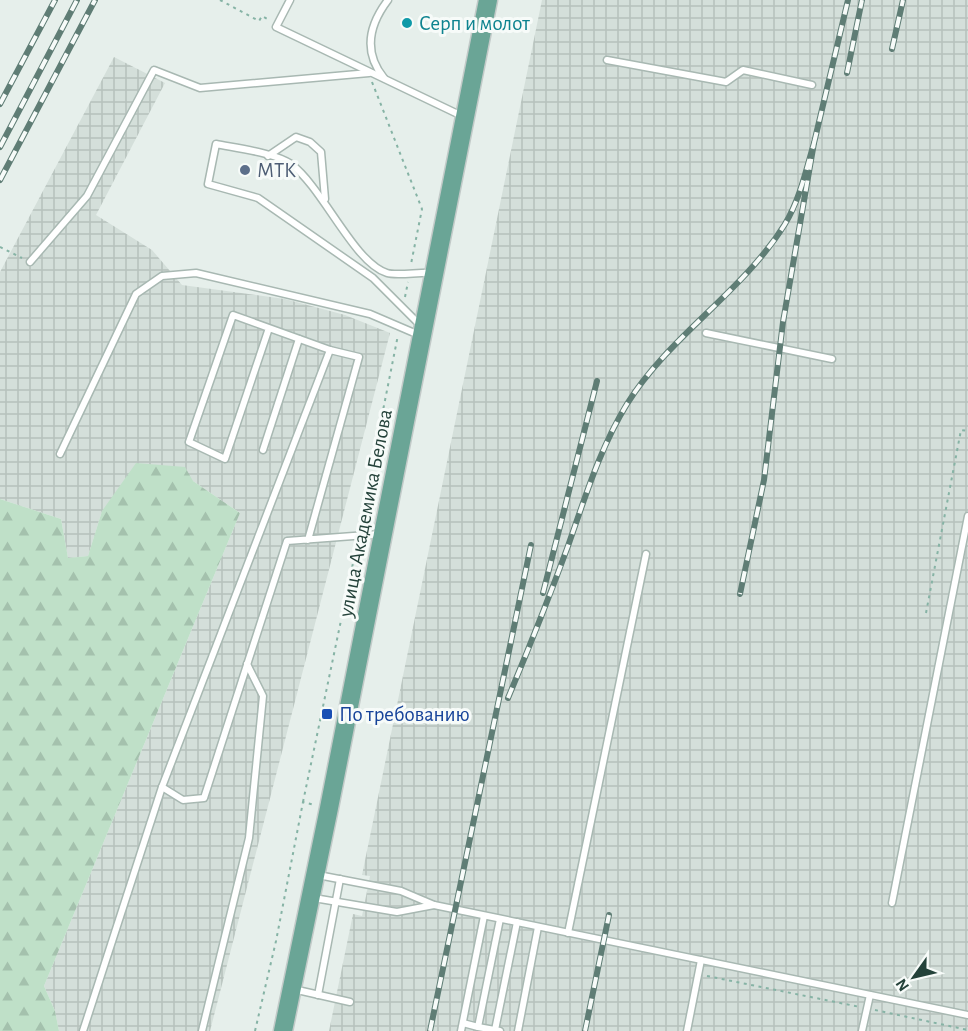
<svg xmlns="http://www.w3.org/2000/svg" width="968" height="1031" font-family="'Alegreya Sans',sans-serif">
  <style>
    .industrial { fill: url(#industrial-grid) }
    .forest { fill: url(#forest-firs) }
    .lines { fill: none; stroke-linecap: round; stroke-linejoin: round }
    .service-casing { stroke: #a8b8b2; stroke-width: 9 }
    .primary-casing { stroke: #c2cac8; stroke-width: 21 }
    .path { stroke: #86b3a5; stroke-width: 2; stroke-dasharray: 3 4.5; stroke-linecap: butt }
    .service { stroke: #fff; stroke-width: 6 }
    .primary { stroke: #6aa596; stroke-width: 18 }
    .rail-casing { stroke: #5f7d75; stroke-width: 6 }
    .rail { stroke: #f7fbf9; stroke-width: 4; stroke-dasharray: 11; stroke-linecap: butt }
    .culture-dot { fill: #0f9aa8; stroke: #f7fbf9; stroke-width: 2 }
    .service-dot { fill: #5c6f8a; stroke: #f7fbf9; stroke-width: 2 }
    .transit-dot { fill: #1a4fb4; stroke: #f7fbf9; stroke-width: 2 }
    .labels { text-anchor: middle; stroke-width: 6; stroke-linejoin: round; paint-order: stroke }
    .culture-label { font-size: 21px; fill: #0d838f; stroke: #f7fbf9; text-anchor: start }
    .service-label { font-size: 21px; fill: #4e5e75; stroke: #f7fbf9; text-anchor: start }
    .street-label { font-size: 21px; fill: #24423a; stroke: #f7fbf9 }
    .transit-label { font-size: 21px; fill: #164399; stroke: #f7fbf9; text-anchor: start }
  </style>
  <defs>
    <pattern id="industrial-grid" width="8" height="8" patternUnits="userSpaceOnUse" patternTransform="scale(1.5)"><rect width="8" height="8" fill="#d4dfda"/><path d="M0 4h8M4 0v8" fill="none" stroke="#b6c1bc"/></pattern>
    <pattern id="forest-firs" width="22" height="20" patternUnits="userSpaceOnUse" patternTransform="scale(1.5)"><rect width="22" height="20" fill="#bfe0c8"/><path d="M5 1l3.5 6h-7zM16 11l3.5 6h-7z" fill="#a4c1ad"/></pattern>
  </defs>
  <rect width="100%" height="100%" fill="#e6efeb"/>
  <!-- industrial -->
  <g class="industrial">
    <path d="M542 0H968V1031H329L353 914 362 916 370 876 362 875Z"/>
    <path d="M114 57 165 83 96 215 152 250 182 285 285 299 345 315 390 333 210 1031H59L55 1011 44 986 240 513 193 481 102 511 88 556 68 558 61 519 0 499V272Z"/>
  </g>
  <!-- forest -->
  <path class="forest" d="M136 463 185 467 193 481 240 513 44 986 55 1011 59 1031H0V499L61 519 68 558 88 556 102 511Z"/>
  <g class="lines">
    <defs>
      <g id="service">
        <path d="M290 0 276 27 462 116"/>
        <path d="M607 60 726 82 743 70 812 85"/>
        <path d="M384 78C363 52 369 25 388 0"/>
        <path d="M268 156 296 137 310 142 321 152 325 199"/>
        <path d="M30 262 87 196 154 70 200 88 369 73"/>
        <path d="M421 326 373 278 258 198 208 184 216 144C236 148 276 153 291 164 323 188 354 263 387 273 396 276 420 272 432 273"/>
        <path d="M269 328 225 459 189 442 233 315 330 350"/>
        <path d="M706 333 832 359"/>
        <path d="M263 450 299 339"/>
        <path d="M60 454 136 294 162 276 196 273 370 314 419 335"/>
        <path d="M308 540 359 357 330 350 162 787 183 800 204 798 287 541 380 534"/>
        <path d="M318 875 401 891 434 905 968 1015"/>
        <path d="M314 898 397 912 434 905"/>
        <path d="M892 903 968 516"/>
        <path d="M568 933 646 554"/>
        <path d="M293 989 350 1002"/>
        <path d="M318 995 340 879"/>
        <path d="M463 1023 478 1027 500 919"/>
        <path d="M478 1027 500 1031"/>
        <path d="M495 1030 517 922"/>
        <path d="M83 1031 162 787"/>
        <path d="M202 1031 249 838 263 696 247 664"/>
        <path d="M461 1031 484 916"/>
        <path d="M518 1031 538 927"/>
        <path d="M687 1031 701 960"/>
        <path d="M862 1031 870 995"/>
      </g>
      <path id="primary" d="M283 1031 329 808 488 0"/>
    </defs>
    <!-- service casing -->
    <use href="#service" class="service-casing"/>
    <!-- primary casing -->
    <use href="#primary" class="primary-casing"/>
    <!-- path -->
    <g class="path">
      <path d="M220 0 259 21 262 16 269 20"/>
      <path d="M372 82 422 209 411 264"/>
      <path d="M0 247 22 258"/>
      <path d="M405 297 408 282"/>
      <path d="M360 526 398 335"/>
      <path d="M926 613 961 430 968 431"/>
      <path d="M303 802 357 544"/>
      <path d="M707 976 860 1007"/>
      <path d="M875 1010 968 1030"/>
      <path d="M255 1031 276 941 303 802 315 805"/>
    </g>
    <!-- service -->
    <use href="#service" class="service"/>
    <!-- primary -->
    <use href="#primary" class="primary"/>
    <defs>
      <g id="rail">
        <path d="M892 49 903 0"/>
        <path d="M847 73 862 0"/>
        <path d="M0 104 55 0"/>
        <path d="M814 143 848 0"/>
        <path d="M0 147 77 0"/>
        <path d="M0 180 95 0"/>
        <path d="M543 593 597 381"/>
        <path d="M508 698C529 648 549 598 568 546 585 498 600 448 627 404 669 336 743 292 785 224 800 199 806 170 814 143L783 322 764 480 740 594"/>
        <path d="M430 1031 531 545"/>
        <path d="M585 1031 609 915"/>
      </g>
    </defs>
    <!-- rail casing -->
    <use href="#rail" class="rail-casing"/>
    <!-- rail -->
    <use href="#rail" class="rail"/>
  </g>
  <!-- markers -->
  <circle class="culture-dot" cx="407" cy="23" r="6"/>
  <circle class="service-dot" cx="245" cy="170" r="6"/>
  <rect class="transit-dot" x="321" y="708" width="12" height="12" rx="3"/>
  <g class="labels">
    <!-- culture labels -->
    <g class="culture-label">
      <text x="419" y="30">Серп и молот</text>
    </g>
    <!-- service labels -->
    <g class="service-label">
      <text x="257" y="177">МТК</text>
    </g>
    <!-- street labels -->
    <g class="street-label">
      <text transform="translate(365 513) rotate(-79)" y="7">улица Академика Белова</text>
    </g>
    <!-- transit labels -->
    <g class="transit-label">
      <text x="339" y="721">По требованию</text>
    </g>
  </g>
  <!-- north arrow -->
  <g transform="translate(914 977) rotate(236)" stroke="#f7fbf9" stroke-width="4.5" paint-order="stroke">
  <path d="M0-4.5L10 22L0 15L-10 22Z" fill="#24423a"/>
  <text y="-9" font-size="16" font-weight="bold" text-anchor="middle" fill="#24423a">N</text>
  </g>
</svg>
